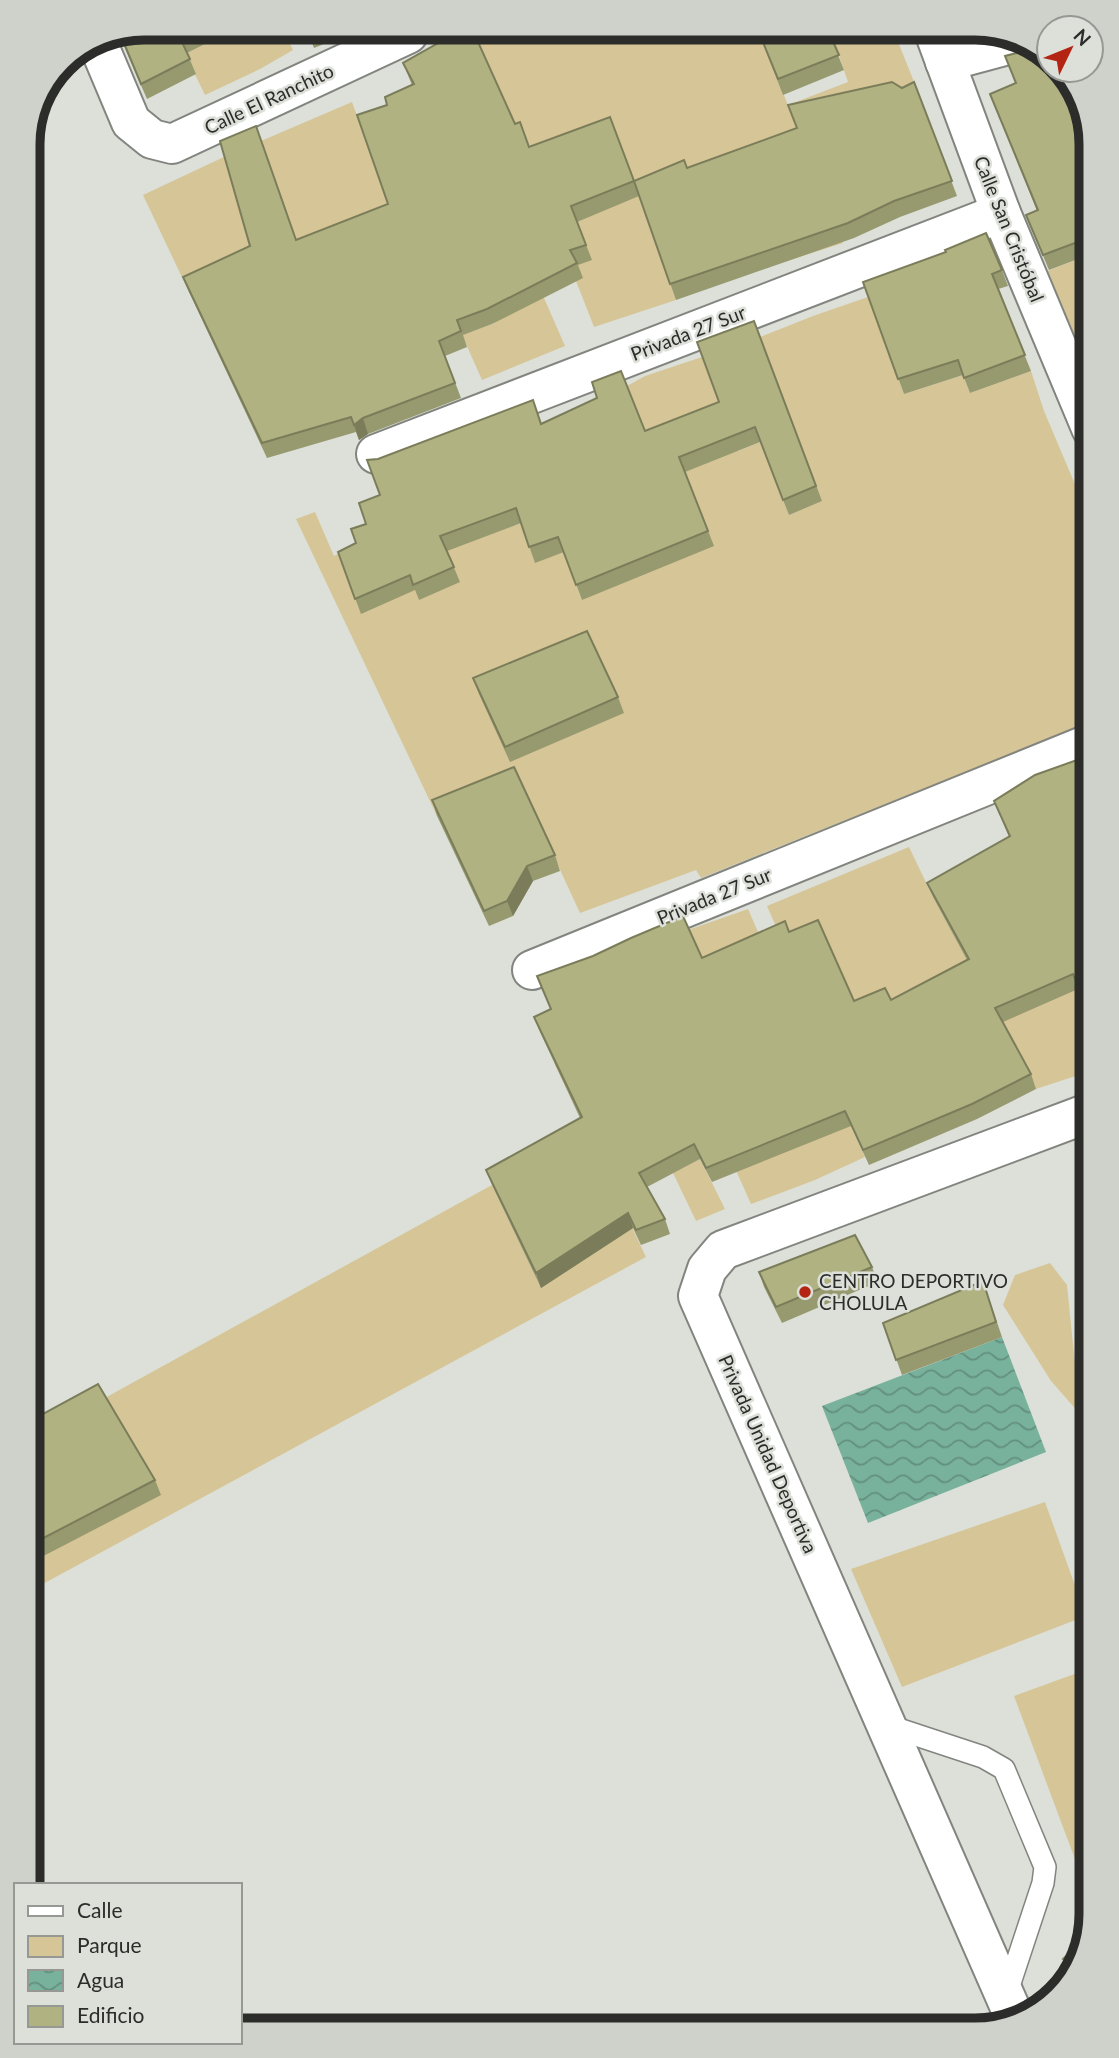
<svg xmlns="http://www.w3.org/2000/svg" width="1119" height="2058" font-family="Lato,sans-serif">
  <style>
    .green { fill: #d6c596; fill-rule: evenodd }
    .water { fill: url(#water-waves) }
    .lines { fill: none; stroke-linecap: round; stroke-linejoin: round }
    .lane-casing { stroke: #82857f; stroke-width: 24 }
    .street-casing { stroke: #82857f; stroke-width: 42 }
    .lane { stroke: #fff; stroke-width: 21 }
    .street { stroke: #fff; stroke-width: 38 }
    .wall { fill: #97996f }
    .shaded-wall { fill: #7b7d5a }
    .building { fill: #b0b281; stroke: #7b7d5a; stroke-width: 2 }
    .poi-dot { fill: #b32512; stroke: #dce0d9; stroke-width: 2.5 }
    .labels { text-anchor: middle; stroke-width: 5; stroke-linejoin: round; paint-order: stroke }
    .street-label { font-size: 19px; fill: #2c2d2b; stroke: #dce0d9 }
    .poi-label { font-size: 19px; fill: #2c2d2b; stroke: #dce0d9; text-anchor: start }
    .rim { fill: none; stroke: #2c2d2b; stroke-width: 9 }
  </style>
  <defs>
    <pattern id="water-waves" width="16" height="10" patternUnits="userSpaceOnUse" patternTransform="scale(1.75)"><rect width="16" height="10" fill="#78b19c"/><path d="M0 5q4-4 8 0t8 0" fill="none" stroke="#63907f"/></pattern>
  </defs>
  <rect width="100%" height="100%" fill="#dce0d9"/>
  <!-- green -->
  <g class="green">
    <path d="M893 29 920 97 808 157 843 243 790 260 639 196 676 300 594 327 576 281V265L584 240 544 298 565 346 482 380 462 335 495 323 297 244 261 141 352 102 389 204 446 169 476 41 494 33 757 30 760 37 779 30ZM837 50 848 82 788 105 774 71Z"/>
    <path d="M286 35 293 50 260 69 205 95 185 54 221 36Z"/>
    <path d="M226 156 256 262 189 292 143 195Z"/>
    <path d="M1091 254V375L1045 272Z"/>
    <path d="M868 297 904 394 963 375 970 393 1031 371 1044 411 1091 522V722L701 878 696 870 580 913 520 783 437 816 296 519 315 512 334 556 357 544 415 590 419 600 445 550 521 523 535 562 564 552 582 600 650 446 627 386 645 376 702 357 738 451 760 442 789 515 821 501 760 337 813 316Z"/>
    <path d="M909 847 933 897 972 969 1084 927 1091 943V1071L1036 1089 1008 1036 859 1016 782 940 767 906Z"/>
    <path d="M748 909 765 948 708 973 688 930Z"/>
    <path d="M662 1017 847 1118 865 1157 815 1180 751 1204 696 1081 566 1087 555 1065Z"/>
    <path d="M587 1133 646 1257 28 1592V1564L103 1399 492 1185 541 1288Z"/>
    <path d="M700 1159 725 1209 696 1221 673 1173Z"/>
    <path d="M1050 1263 1067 1285 1080 1414 1051 1381 1003 1305 1015 1275Z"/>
    <path d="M1045 1502 1086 1616 902 1687 851 1569Z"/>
    <path d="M1091 1668V1893L1088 1894 1014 1696Z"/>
  </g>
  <!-- water -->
  <path class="water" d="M1002 1337 1046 1452 868 1523 822 1406Z"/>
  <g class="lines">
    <defs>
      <path id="lane" d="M886 1725 983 1757 1004 1769 1045 1867 1043 1883 1006 1995"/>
      <g id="street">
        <path d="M933 29 1001 213 1091 428"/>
        <path d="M96 39 131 122 152 139 172 144 408 34"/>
        <path d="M945 62 1019 42"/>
        <path d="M376 454 1001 213"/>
        <path d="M532 970 1091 743"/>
        <path d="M1016 2021 698 1296 707 1269 723 1250 1091 1112"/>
      </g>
    </defs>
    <!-- lane casing -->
    <use href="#lane" class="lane-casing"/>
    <!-- street casing -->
    <use href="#street" class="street-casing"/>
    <!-- lane -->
    <use href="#lane" class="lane"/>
    <!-- street -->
    <use href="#street" class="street"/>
  </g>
  <!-- wall -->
  <g class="wall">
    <path d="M758 30H828L844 70 783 95Z"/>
    <path d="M349 34 314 48 309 35Z"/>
    <path d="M221 36 187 53 196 74 147 99 120 37Z"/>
    <path d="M403 63 515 124 529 147 634 181 687 168 797 128 788 105 902 88 914 82 957 196 900 217 854 238 676 300 639 196 577 222 592 260 578 265 583 278 492 324 463 335 467 347 445 356 461 398 368 434 359 440 356 432 267 458 189 292 183 277 296 240 388 204 387 105 412 85Z"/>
    <path d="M1016 83 1091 144V254L1049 270 1026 215 1037 211 990 94Z"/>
    <path d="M1002 270 1008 286 998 289 1031 371 970 393 963 375 904 394 863 282Z"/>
    <path d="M754 321 822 501 789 515 760 442 685 472 714 546 582 600 564 552 535 563 521 523 447 551 460 582 419 600 415 590 361 614 338 552 356 543 380 495 378 459 542 424 645 431 719 402Z"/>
    <path d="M473 678 618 697 624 713 510 762 479 694Z"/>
    <path d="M1091 755V1017L1078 989 1003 1022 1031 1074 1036 1089 977 1119 869 1165 851 1126 712 1182 700 1159 647 1187 665 1219 670 1234 641 1245 633 1228 541 1288 492 1185 486 1170 580 1118 540 1032 534 1017 551 1009 537 976 702 958 789 932 854 1001 891 1000 967 960 933 897 927 883 1009 837 994 801Z"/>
    <path d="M432 800 555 855 560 871 533 881 513 916 489 926 437 816Z"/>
    <path d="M872 1267 878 1282 782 1323 764 1287 759 1272Z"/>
    <path d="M983 1281 1002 1337 902 1375 883 1323Z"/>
    <path d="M28 1422 155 1480 161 1495 28 1564Z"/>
    <path d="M1083 1940 1072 1978 1069 1975 1063 1959Z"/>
  </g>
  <!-- shaded-wall -->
  <g class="shaded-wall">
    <path d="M363 418 368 434 359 440 354 425Z"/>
    <path d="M527 866 533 881 513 916 507 901Z"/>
    <path d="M628 1213 633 1228 541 1288 536 1273Z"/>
  </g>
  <!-- building -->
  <g class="building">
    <path d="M758 30H828L839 55 778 79Z"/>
    <path d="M456 33H474L515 124 520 122 529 147 610 117 634 181 571 206 586 245 570 250 577 263 487 309 457 320 461 331 439 341 455 383 363 418 354 425 351 417 262 443 183 277 250 246 220 141 256 126 296 240 388 204 357 115 387 105 385 97 414 84 403 63Z"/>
    <path d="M121 36H185L180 38 190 59 141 84Z"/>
    <path d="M1036 48 1045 52 1049 57V70H1059L1082 99 1091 144V237L1043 255 1026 215 1038 210 990 94 1016 83 1005 56Z"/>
    <path d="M892 82 902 88 914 82 952 181 894 201 848 223 670 284 634 181 684 160 687 168 797 128 788 105Z"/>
    <path d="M986 233 1002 270 992 274 1025 355 964 378 958 360 898 379 863 282 946 252 945 250Z"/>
    <path d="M754 321 816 486 783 500 755 427 679 457 708 531 576 585 558 537 529 547 516 508 440 536 454 567 413 585 410 575 355 599 338 552 356 543 351 529 366 524 359 503 380 495 367 460 378 459 533 400 541 424 597 398 592 382 621 371 645 431 719 402 697 342Z"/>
    <path d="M587 631 618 697 505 747 473 678Z"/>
    <path d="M1091 755V1010L1089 1011 1073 974 995 1008 1031 1074 972 1104 863 1150 845 1111 706 1168 694 1144 639 1173 665 1219 636 1230 628 1213 536 1273 486 1170 582 1117 534 1017 551 1009 537 976 593 956 631 938 683 916 702 958 785 921 789 932 818 920 854 1001 885 988 891 1000 969 959 927 883 1010 836 994 801 1035 775Z"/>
    <path d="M514 767 555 855 527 866 507 901 484 911 432 800Z"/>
    <path d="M855 1235 872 1267 776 1307 759 1272Z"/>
    <path d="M983 1281 996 1322 896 1360 883 1323Z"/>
    <path d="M98 1384 155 1480 28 1546V1422Z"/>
    <path d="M1083 1940 1074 1970 1063 1959Z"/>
  </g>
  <!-- markers -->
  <circle class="poi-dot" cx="805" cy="1292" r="7"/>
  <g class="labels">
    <!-- street labels -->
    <g class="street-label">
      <text transform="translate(269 99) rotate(-25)" y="7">Calle El Ranchito</text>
      <text transform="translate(1009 229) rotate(68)" y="7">Calle San Cristóbal</text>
      <text transform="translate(688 333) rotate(-21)" y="7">Privada 27 Sur</text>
      <text transform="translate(714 896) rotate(-22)" y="7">Privada 27 Sur</text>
      <text transform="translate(768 1454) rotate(66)" y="7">Privada Unidad Deportiva</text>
    </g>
    <!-- poi labels -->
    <g class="poi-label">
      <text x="819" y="1288">CENTRO DEPORTIVO<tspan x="819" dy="22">CHOLULA</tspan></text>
    </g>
  </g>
  <!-- crop -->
  <path d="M0 0H1119V2058H0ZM144 40H975A104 104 0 0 1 1079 144V1914A104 104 0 0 1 975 2018H144A104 104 0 0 1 40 1914V144A104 104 0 0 1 144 40Z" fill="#ced2cb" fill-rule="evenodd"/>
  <path class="rim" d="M144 40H975A104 104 0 0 1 1079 144V1914A104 104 0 0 1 975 2018H144A104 104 0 0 1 40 1914V144A104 104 0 0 1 144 40Z"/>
  <!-- legend -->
  <rect x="14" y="1883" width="228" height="161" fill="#dce0d9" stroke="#969893" stroke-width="2"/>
  <rect x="28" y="1906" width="35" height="10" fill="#ffffff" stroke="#969893" stroke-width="2"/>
  <text x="77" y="1918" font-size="21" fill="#2c2d2b">Calle</text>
  <rect x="28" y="1936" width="35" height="21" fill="#d6c596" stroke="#969893" stroke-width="2"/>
  <text x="77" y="1953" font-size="21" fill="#2c2d2b">Parque</text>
  <rect x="28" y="1970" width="35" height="21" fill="url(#water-waves)" stroke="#969893" stroke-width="2"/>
  <text x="77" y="1988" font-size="21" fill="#2c2d2b">Agua</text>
  <rect x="28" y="2006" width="35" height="21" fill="#b0b281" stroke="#969893" stroke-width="2"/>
  <text x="77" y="2023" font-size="21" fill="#2c2d2b">Edificio</text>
  <!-- north arrow -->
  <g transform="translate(1070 49) rotate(47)"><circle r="33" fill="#dce0d9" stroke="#969893" stroke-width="2"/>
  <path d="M0-5L12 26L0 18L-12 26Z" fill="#b32512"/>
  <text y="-10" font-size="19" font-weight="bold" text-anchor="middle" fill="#2c2d2b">N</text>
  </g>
</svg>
